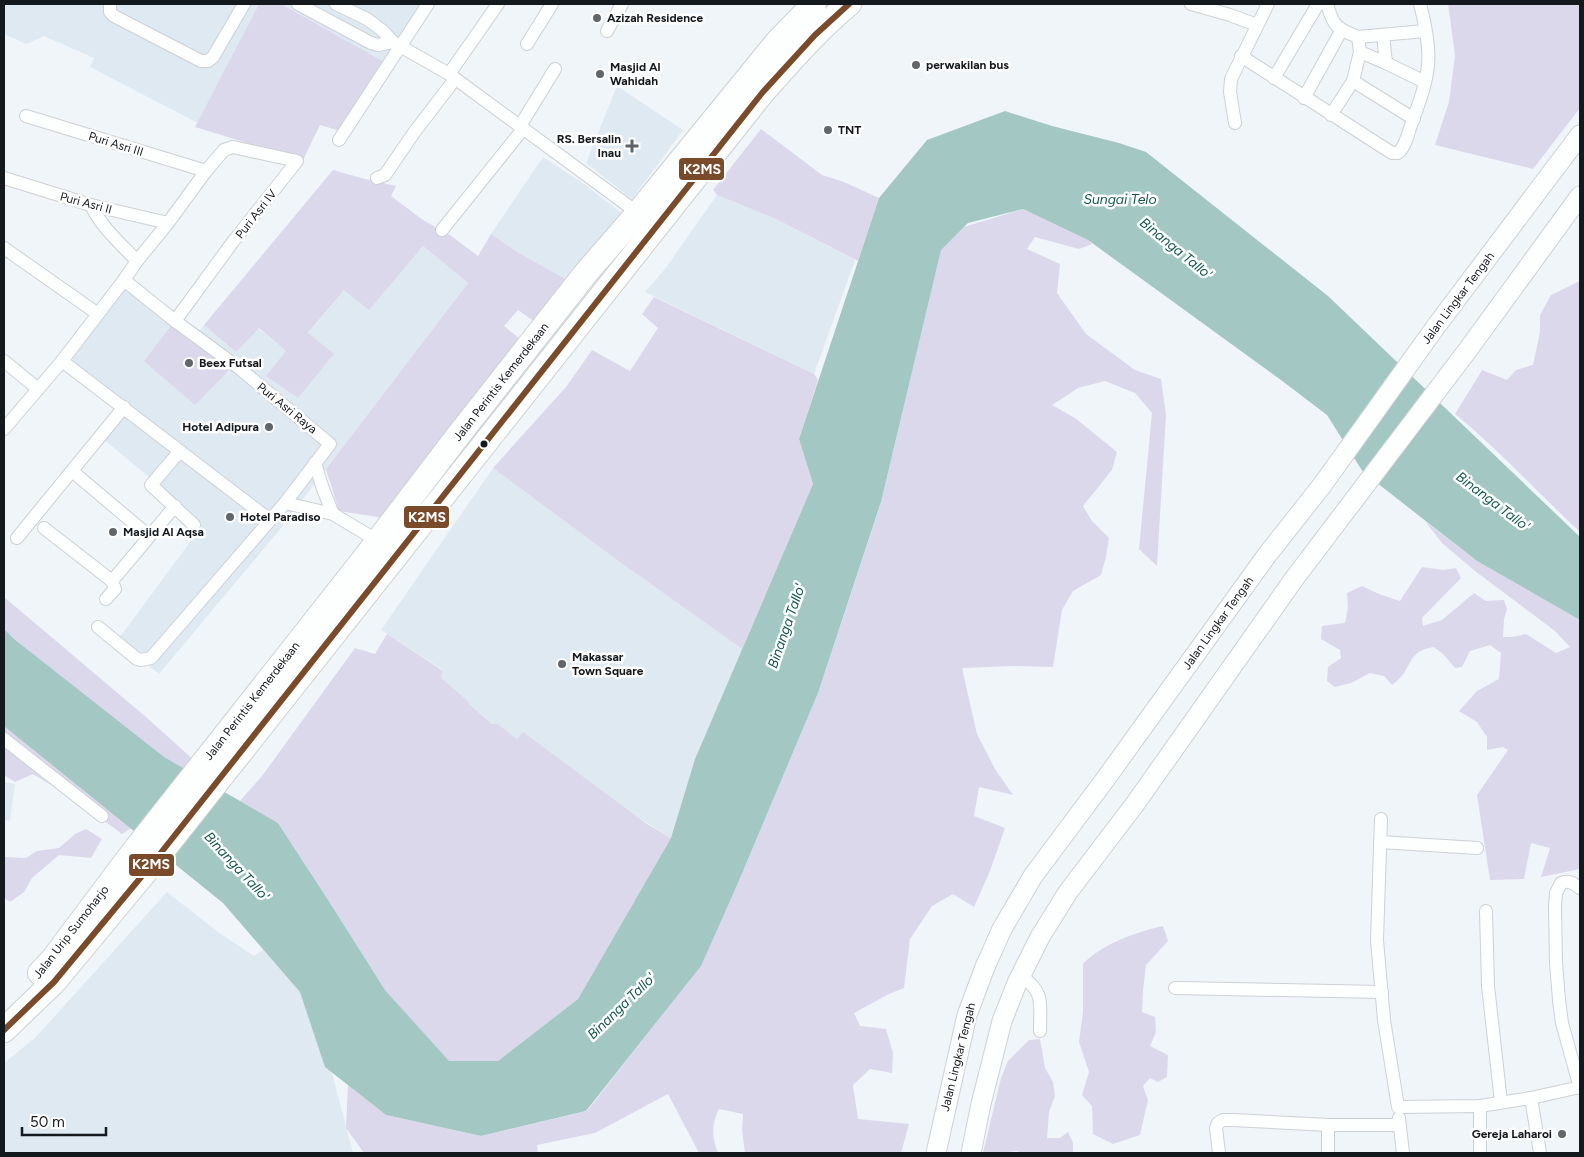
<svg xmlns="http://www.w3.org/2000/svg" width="1584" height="1157" font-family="Figtree,sans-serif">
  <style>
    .built { fill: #dee9f2 }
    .green { fill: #dcd8ec }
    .water { fill: #a3c7c2 }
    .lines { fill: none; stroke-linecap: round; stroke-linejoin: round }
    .street-casing { stroke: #ccd1d5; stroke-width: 14 }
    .secondary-casing { stroke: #ccd1d5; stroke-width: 21 }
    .highway-casing { stroke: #ccd1d5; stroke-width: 26 }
    .street { stroke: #fdfefe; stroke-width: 12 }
    .secondary { stroke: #fdfefe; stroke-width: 19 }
    .highway { stroke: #fdfefe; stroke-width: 24 }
    .bus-1-casing { stroke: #fff; stroke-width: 10 }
    .bus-1 { stroke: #7a4b2a; stroke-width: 6 }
    .poi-dot { fill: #61666a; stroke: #fff; stroke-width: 2 }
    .bus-dot { fill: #14191d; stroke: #fff; stroke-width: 2 }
    .labels { text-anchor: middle; stroke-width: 5; stroke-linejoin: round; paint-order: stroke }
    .poi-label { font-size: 12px; font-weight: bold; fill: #14191d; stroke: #fff; text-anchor: start }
    .street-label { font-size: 12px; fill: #14191d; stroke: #fff }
    .water-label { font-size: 14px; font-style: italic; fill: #14584e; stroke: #fff }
    .line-badge { stroke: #fff; stroke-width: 2 }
    .badge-label { font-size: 14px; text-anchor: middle; font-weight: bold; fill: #fff }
  </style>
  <rect width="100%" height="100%" fill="#f0f5fa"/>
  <!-- built -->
  <g class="built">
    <path d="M4 4H259L198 123 90 67 94 58 44 36 26 44 4 34Z"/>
    <path d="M281 4H423L390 65Z"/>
    <path d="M617 86 683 130 632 199 586 163Z"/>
    <path d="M543 157 584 184 624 215 569 281 519 253 491 234Z"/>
    <path d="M717 195 776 219 855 260 814 374 645 292 665 269Z"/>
    <path d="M423 246 468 283 277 533 159 674 117 641 199 530 161 487 102 438 122 414 55 361 123 274 198 333 204 325 236 352 258 328 286 351 308 334 344 290 420 250Z"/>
    <path d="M493 468 617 560 742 649 695 759 671 838 633 814 523 733 517 739 498 724H492L469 704 468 701 440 678 443 670 381 630Z"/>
    <path d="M4 782 15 784 10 821 4 820Z"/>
    <path d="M167 892 218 932 254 956 283 935 318 1020 353 1153H4V1063L35 1038Z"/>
  </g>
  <!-- green -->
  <g class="green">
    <path d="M259 4H281L390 65 347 133 320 125 303 160 195 127Z"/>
    <path d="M1448 4H1580V108L1533 169 1435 145 1449 102 1455 55Z"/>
    <path d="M761 129 822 175 844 182 879 198 858 261 776 219 717 195 713 190Z"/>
    <path d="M333 170 365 179 396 186 391 196 423 220 450 235 478 256 491 234 519 253 569 281 538 324 518 310 504 326 520 339 384 518 339 511 326 469 468 283 423 246 369 310 344 290 308 333 334 354 298 398 266 376 286 351 259 328 236 352 204 325Z"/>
    <path d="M1023 209 1088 240 1092 244 1079 249 1035 237 1027 249 1060 264 1057 293 1086 334 1135 370 1161 379 1166 415 1157 566 1139 549 1152 413 1135 393 1105 381 1078 388 1052 405 1075 418 1117 452 1112 470 1083 506 1092 521 1109 538 1106 557 1101 575 1073 591 1062 610 1053 667 1012 666 962 668 977 734 995 769 1013 795 979 787 974 816 1005 828 990 871 974 907 953 894 932 906 910 939 904 988 889 994 854 1013 860 1026 886 1029 893 1053 892 1073 870 1069 853 1085 858 1119 909 1124 901 1153H745L742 1130 743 1114 719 1109C711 1125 712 1138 718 1153H699L668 1094 595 1133 537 1145 538 1153H364L346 1128 348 1085 386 1115 481 1136 587 1111 699 968 738 883 818 693 880 506 941 249 964 227Z"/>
    <path d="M1580 281V532C1538 493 1499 450 1455 414L1482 370 1507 380 1516 370 1533 365 1540 332V315L1551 295Z"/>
    <path d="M654 297 814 374 818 380 799 439 813 484 742 649 617 560 493 468 566 387 592 350 630 371 658 328 642 314Z"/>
    <path d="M171 326 234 365 195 405 144 361Z"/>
    <path d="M1425 521 1477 561 1580 620V869L1541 877 1550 848 1531 843 1524 879 1490 880 1477 795 1508 750 1503 747 1487 750V737L1477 722 1459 711 1477 691 1499 679 1501 653 1490 645 1470 651 1462 667 1455 668 1444 655 1434 647C1413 651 1414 657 1404 673 1401 678 1396 682 1392 685L1384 676 1370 673 1351 683 1335 687 1327 681 1328 667 1341 658 1340 650 1321 639 1322 626 1345 623 1348 608 1347 593 1362 586 1379 594 1400 601 1422 567 1443 570 1456 568 1461 578 1422 618 1423 626 1442 620 1474 593 1486 601 1504 600 1507 609 1504 619 1503 637H1512L1526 634 1556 653 1570 647 1555 631 1475 571 1442 543Z"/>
    <path d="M4 597 146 717 197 763 182 778 4 648Z"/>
    <path d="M387 634 443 671 441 678 468 701 469 704 492 724H498L517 739 523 732 647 824 671 838 578 999 498 1061 449 1062 385 990 332 906 278 823 240 801 262 776 355 648 375 654Z"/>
    <path d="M4 711 145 819 122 834 79 802 33 774 15 782 4 775Z"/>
    <path d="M86 829 102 839 91 858 59 855 32 878 24 892 10 902 4 898V857L26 858 37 851 59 848 75 834Z"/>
    <path d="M1163 926 1168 941 1146 965 1143 991 1142 1012 1155 1017 1156 1032 1150 1046 1168 1055 1167 1077 1158 1082 1150 1078 1143 1086 1148 1100 1140 1135 1113 1144 1093 1134 1092 1106 1082 1095 1089 1072 1079 1042 1083 1012V964C1102 944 1136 932 1163 926Z"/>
    <path d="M1040 1039 1045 1068 1053 1082 1055 1096 1049 1112 1047 1138H1060L1068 1132 1073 1143V1153H1021L1017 1151 1001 1153H983L1001 1078 1008 1061 1029 1040Z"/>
  </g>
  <!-- water -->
  <path class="water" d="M1005 111 1052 126 1119 143 1146 152 1328 296 1580 537V620L1477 561 1363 472 1327 415 1281 380 1088 240 1023 209 968 223 941 250 881 502 818 693 738 883 701 966 586 1111 481 1136 386 1115 325 1067 300 992 223 903 4 726V629L14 639 164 757 278 823 332 906 385 990 449 1061H498L578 999 671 838 695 759 813 484 799 439 879 198 927 140Z"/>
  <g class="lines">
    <defs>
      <g id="street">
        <path d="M110 4V12L114 16 201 61H208L213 57 244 4"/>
        <path d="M298 4 371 43 378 45 393 42"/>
        <path d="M336 4 367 19 383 31 393 42 449 74 638 213"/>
        <path d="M1191 4 1230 15 1257 25"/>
        <path d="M1327 4C1333 26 1337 29 1358 37L1360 52 1386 63 1425 82"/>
        <path d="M607 31 622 4"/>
        <path d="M1383 35 1386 63"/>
        <path d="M1358 37 1425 31"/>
        <path d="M527 44 552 4"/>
        <path d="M1241 56 1392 153H1398C1405 147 1408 135 1411 125 1418 106 1426 86 1428 65 1430 45 1425 23 1420 4"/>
        <path d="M449 74 498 4"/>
        <path d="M1274 78 1318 4"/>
        <path d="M1353 81 1414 119"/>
        <path d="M1304 98 1341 31"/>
        <path d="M1331 115 1353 81 1360 52"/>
        <path d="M26 116 206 171"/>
        <path d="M1235 123 1230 92 1231 79 1268 4"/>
        <path d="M520 126 555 69"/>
        <path d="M339 140 428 4"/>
        <path d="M4 178 91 205 168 223"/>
        <path d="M377 178 385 175 413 134 455 79"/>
        <path d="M91 205C101 227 120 243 137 261"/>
        <path d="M442 230 523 129"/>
        <path d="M4 248 98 314"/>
        <path d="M4 361 38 389"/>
        <path d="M62 361 270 520"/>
        <path d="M4 429 62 361 124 280 137 261 168 223 206 171 224 150 233 147 297 161 232 243 175 321"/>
        <path d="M180 451 151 485 194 525"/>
        <path d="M315 463 323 489 333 514"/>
        <path d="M72 471 149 536"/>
        <path d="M285 503 333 514 378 541"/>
        <path d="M44 528 112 581"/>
        <path d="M17 538 124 407"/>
        <path d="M106 599 115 589 112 581 175 506"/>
        <path d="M98 627 137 659 141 660 151 658 285 503 330 444 239 368 175 321 124 280"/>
        <path d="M4 739 102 816"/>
        <path d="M1381 819 1377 940 1384 1020 1398 1107 1480 1106 1531 1098 1580 1087"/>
        <path d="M1380 842 1477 848"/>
        <path d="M1580 888C1573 883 1569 880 1561 883L1556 893 1555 906 1556 963 1559 1000 1562 1023 1580 1088"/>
        <path d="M1486 911 1488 986 1501 1102"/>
        <path d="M1021 976C1045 992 1040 1004 1040 1031"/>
        <path d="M1175 988 1382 992"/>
        <path d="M1531 1098 1540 1153"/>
        <path d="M1399 1118 1403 1153"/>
        <path d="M1219 1153 1216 1128 1218 1123 1223 1120H1233L1328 1125H1399"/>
        <path d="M1328 1153V1125"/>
        <path d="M1480 1153V1106"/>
      </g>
      <g id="secondary">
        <path d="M936 1153 967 1015 985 967 1002 929 1033 876 1104 781 1267 555 1323 484 1437 325 1580 135"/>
        <path d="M971 1153 981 1104 1002 1021 1017 983 1040 937 1068 892 1135 804 1294 579 1467 351 1580 196"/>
      </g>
      <g id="highway">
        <path d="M40 973 53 959 134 851 364 559 457 437 586 273 638 213 778 41 814 4"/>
        <path d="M4 1030 54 982 156 859 762 93C790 62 817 30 849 4"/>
      </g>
    </defs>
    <!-- street casing -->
    <use href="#street" class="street-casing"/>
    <!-- secondary casing -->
    <use href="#secondary" class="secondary-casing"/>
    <!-- highway casing -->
    <use href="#highway" class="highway-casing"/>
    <!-- street -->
    <use href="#street" class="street"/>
    <!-- secondary -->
    <use href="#secondary" class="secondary"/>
    <!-- highway -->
    <use href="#highway" class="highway"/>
    <defs>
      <path id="bus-1" d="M4 1030 54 982 156 859 762 93 815 35 849 4"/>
    </defs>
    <!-- bus-1 casing -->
    <use href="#bus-1" class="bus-1-casing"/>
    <!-- bus-1 -->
    <use href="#bus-1" class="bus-1"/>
  </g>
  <!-- markers -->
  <g class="poi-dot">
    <circle cx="597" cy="18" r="5"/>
    <circle cx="916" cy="65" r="5"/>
    <circle cx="600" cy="74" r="5"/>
    <circle cx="828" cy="130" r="5"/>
    <path d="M629.5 138.5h5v5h5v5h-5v5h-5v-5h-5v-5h5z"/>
    <circle cx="189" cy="363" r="5"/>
    <circle cx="269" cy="427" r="5"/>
    <circle cx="230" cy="517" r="5"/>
    <circle cx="113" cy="532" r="5"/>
    <circle cx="562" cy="664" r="5"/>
    <circle cx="1562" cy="1134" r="5"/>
  </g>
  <circle class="bus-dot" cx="484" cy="444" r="4.5"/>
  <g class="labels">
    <!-- poi labels -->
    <g class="poi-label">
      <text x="607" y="22">Azizah Residence</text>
      <text x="926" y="69">perwakilan bus</text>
      <text x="610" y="71">Masjid Al<tspan x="610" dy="14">Wahidah</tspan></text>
      <text x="838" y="134">TNT</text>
      <text x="621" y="143" text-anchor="end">RS. Bersalin<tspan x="621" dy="14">Inau</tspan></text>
      <text x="199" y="367">Beex Futsal</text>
      <text x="259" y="431" text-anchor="end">Hotel Adipura</text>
      <text x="240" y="521">Hotel Paradiso</text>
      <text x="123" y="536">Masjid Al Aqsa</text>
      <text x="572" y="661">Makassar<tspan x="572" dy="14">Town Square</tspan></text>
      <text x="1552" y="1138" text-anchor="end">Gereja Laharoi</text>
    </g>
    <!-- street labels -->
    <g class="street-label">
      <text transform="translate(116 144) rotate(17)" y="4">Puri Asri III</text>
      <text transform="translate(86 203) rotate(15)" y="4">Puri Asri II</text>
      <text transform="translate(256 214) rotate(-52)" y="4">Puri Asri IV</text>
      <text transform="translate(1458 298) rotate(-53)" y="4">Jalan Lingkar Tengah</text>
      <text transform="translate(501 382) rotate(-52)" y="4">Jalan Perintis Kemerdekaan</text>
      <text transform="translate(287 408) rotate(39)" y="4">Puri Asri Raya</text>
      <text transform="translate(1218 623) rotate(-54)" y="4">Jalan Lingkar Tengah</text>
      <text transform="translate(252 701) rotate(-52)" y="4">Jalan Perintis Kemerdekaan</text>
      <text transform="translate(71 932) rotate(-52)" y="4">Jalan Urip Sumoharjo</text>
      <text transform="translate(958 1057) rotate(-76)" y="4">Jalan Lingkar Tengah</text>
    </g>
    <!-- water labels -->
    <g class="water-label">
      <text x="1120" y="204">Sungai Telo</text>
      <text transform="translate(1176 248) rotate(39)" y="5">Binanga Tallo'</text>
      <text transform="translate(1493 501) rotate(37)" y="5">Binanga Tallo'</text>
      <text transform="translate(786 626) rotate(-71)" y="5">Binanga Tallo'</text>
      <text transform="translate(237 866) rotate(47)" y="5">Binanga Tallo'</text>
      <text transform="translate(621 1006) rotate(-44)" y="5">Binanga Tallo'</text>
    </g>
  </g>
  <g class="line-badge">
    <rect x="678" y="157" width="47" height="24" rx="5" fill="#7a4b2a"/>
    <rect x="403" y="505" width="47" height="24" rx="5" fill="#7a4b2a"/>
    <rect x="128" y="853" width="47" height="24" rx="5" fill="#7a4b2a"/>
  </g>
  <g class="badge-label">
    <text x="702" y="174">K2MS</text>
    <text x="427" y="522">K2MS</text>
    <text x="151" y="869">K2MS</text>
  </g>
  <!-- border -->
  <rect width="1584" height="1157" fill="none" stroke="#14191d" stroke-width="10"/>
  <!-- scale -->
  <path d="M22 1127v8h84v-8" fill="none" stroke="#14191d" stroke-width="2.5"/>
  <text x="30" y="1127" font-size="15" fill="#14191d" stroke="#ffffff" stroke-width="4" paint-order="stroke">50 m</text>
</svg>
